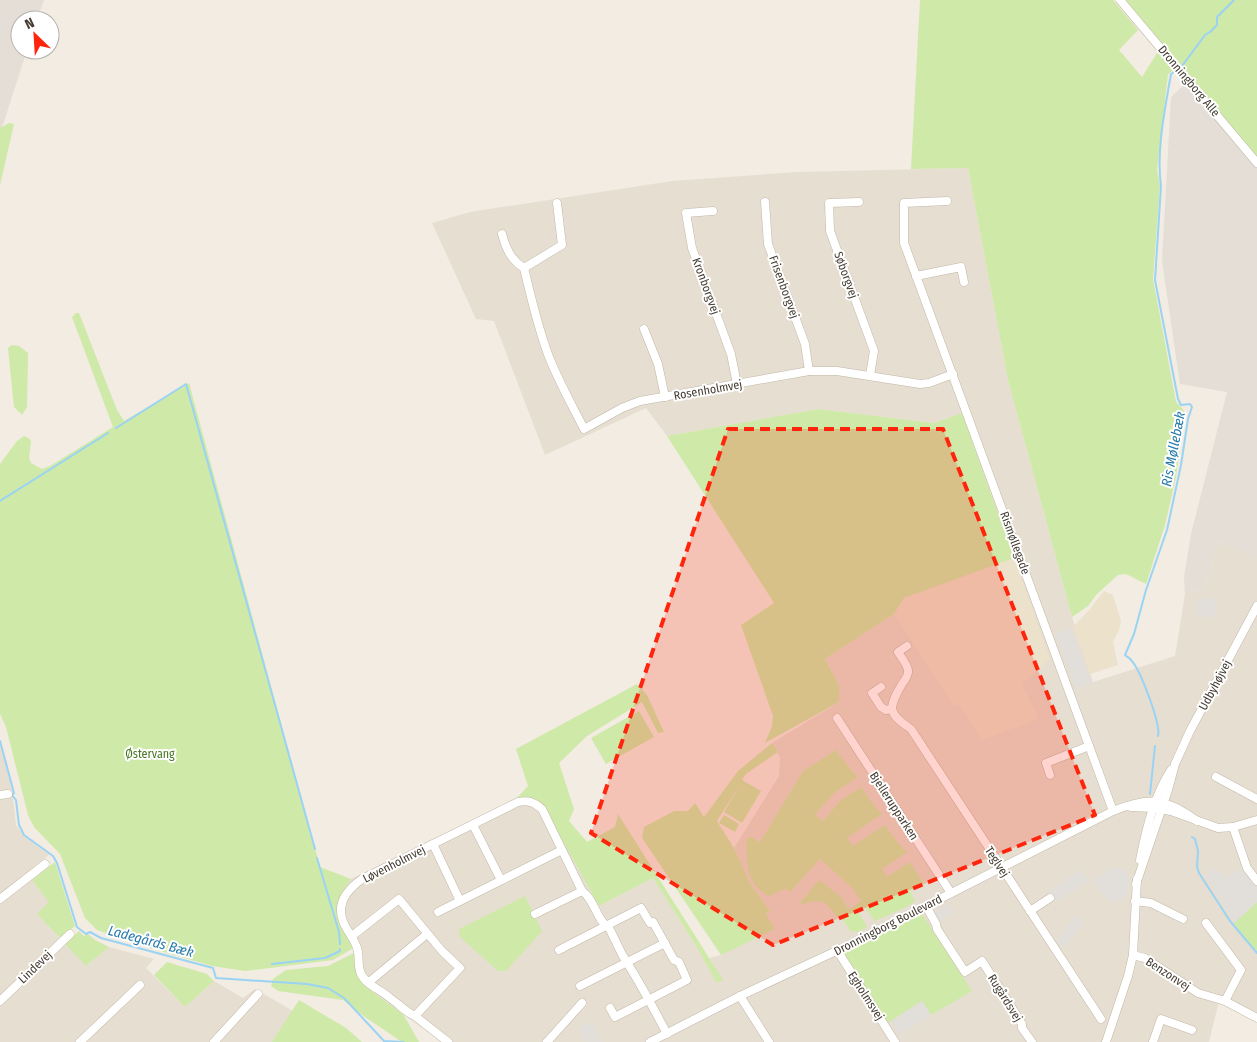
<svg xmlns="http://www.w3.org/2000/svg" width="1257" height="1042" font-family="'Fira Sans Condensed',sans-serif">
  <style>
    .residential { fill: #e6ded0 }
    .industrial { fill: #e4ded7 }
    .education { fill: #ece1cb }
    .green { fill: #cfe9a8 }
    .parking { fill: #e2dfdb }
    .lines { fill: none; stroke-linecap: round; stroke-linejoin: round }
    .stream { stroke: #9ad3f4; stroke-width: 2 }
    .minor-casing { stroke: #c1b7a7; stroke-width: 9 }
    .minor { stroke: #fff; stroke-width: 8 }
    .marked { fill: #ff250c; fill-opacity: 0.2; stroke: #ff250c; stroke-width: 4; stroke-dasharray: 10 6; stroke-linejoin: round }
    .labels { text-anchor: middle; stroke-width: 4; stroke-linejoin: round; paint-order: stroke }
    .street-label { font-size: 12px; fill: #443c32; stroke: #fff }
    .park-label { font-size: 12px; fill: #487823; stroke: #fff }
    .water-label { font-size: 14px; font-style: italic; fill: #267aac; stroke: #fff }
  </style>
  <rect width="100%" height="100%" fill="#f2ece2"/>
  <!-- residential -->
  <g class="residential">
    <path d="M968 168 1008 380 1072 617 1093 682 1175 656 1185 594 1204 588 1218 542 1257 557V902L1245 941 1257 953V1021L1219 1001 1209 1042H442L374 993 358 976 355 947 338 920 337 907 340 895 351 879 516 799 526 797 534 800 543 806 599 906 653 878 695 944 717 982 722 980 709 958 721 955 770 911 750 883 734 848 779 776 780 758 772 743 839 702V685L825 659 894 614 904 598 1014 558 962 413 934 423 818 409 667 436 646 408 545 455 494 321 476 319 432 223 470 212 672 181 797 172Z"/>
    <path d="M0 742 7 763 12 789 16 825 24 836 49 855 35 866 32 880 50 902 37 914 86 966 109 947 154 959 146 968 185 1007 214 981 243 998 255 989 295 1012 332 1042H0Z"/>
  </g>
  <!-- industrial -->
  <g class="industrial">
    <path d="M0 0H44L37 20H20V50H27L0 134Z"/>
    <path d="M1186 83 1257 167V557L1218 542 1204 588 1185 594 1184 577 1191 534 1227 392 1180 384 1162 261 1171 97Z"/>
  </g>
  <!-- education -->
  <g class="education">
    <path d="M1014 558 1050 659 1022 684 1039 719 982 740 959 704 954 706 894 614 904 598Z"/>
    <path d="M1104 591 1113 595 1121 621 1119 630 1113 642 1118 665 1090 674 1073 627 1090 609Z"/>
  </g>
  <!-- green -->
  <g class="green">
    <path d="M920 0H1113L1138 30 1119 50 1142 77 1159 50 1174 70 1168 74 1157 170 1160 185 1153 279 1176 402 1183 409 1185 414 1176 477 1165 525 1146 584 1126 574 1118 575 1097 594 1088 606 1072 617 1008 380 968 168 911 169Z"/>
    <path d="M1124 0H1257V157Z"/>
    <path d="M9 123 14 124 0 185V128Z"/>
    <path d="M76 313H79L117 410 124 421 189 383 320 867 351 879C329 910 336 917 355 947L333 960 245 971 212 966 143 946 97 930 85 918 60 854 34 827 28 815 6 727 0 714V464L17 441 24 436 30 439 31 442 29 458 31 463 42 469 50 466 113 427 72 317Z"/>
    <path d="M12 345 19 346 28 353 27 407 22 415 14 407 8 348Z"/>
    <path d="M818 409 934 423 962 413 1014 558 904 598 894 614 825 659 839 685V702L765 743 772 726 773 716 741 625 774 603 667 436Z"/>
    <path d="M637 684 647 695 664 732 658 733 642 702 587 736 559 763 574 809 569 821 587 842 615 827 618 814 723 980 717 983 695 944 653 878 599 906 543 806C533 800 528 797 516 799L528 786 516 749Z"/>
    <path d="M639 711 654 737 606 764 591 738Z"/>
    <path d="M772 743 778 752 746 774 742 780 761 791 742 823 724 812 739 786 717 821 734 848 750 883 770 911 766 914 775 929 721 955 642 838 644 827 674 811H688L695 803 704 817 738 771Z"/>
    <path d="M836 750 850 769 858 777 834 793 815 815 823 821 841 800 861 787 875 807 882 814 847 838 853 846 885 825 899 844 907 852 882 869 887 877 910 862 924 884 910 891 915 901 908 906 875 921 864 907 857 911 867 927 858 932 850 931 842 918 837 917C825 901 822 898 802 904L800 903 819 880 840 896 849 909 861 901 852 888 820 859 790 892 785 889 769 896C745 884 747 862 746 839L751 837 760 842 803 771Z"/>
    <path d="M724 815 739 824 735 832 719 823Z"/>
    <path d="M55 862 75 926 60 938 37 914 49 902 32 880Z"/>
    <path d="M525 896 542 931 506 971H498L460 937 459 929Z"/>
    <path d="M1257 902V953L1245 941 1234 923Z"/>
    <path d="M922 914 972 991 931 1015 922 1001 888 1023 844 953Z"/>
    <path d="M79 931 84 936 88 934 95 940 109 947 86 966 65 944Z"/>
    <path d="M356 952 358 976 374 993 403 1014 419 1042H402L365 1017 343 1000 278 991 271 986 273 979 286 970 328 966Z"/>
    <path d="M167 962 207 974 214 981 185 1007 154 975Z"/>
    <path d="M299 1000 346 1028 362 1042H272Z"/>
  </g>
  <!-- parking -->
  <g class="parking">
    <path d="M1208 597 1214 599 1218 608 1213 616 1207 618 1198 614 1196 607 1198 602 1202 600V598Z"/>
    <path d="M1071 628 1092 683 1076 689 1055 634Z"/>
    <path d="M1113 867 1125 870 1130 881 1127 892 1128 895 1114 903 1105 897 1093 880Z"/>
    <path d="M1215 867 1226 878 1239 868 1257 887V902L1234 923 1206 876Z"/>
    <path d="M1081 869 1089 881 1055 903 1048 892Z"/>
    <path d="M947 904 953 913 940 922 934 912Z"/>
    <path d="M1075 916 1084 922 1064 948 1056 941Z"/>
    <path d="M922 1001 931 1015 900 1035 891 1021Z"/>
    <path d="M592 1021 602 1042H585L578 1028Z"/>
  </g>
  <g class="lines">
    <!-- stream -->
    <g class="stream">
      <path d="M1182 66 1205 35 1210 32 1217 25V17L1234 0"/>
      <path d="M116 428 186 384 315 849"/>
      <path d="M0 501 108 433"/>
      <path d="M1158 736C1161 724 1140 669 1131 660 1130 658 1127 657 1125 655L1134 634 1146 590 1167 530 1181 465 1188 419 1192 407 1190 404 1181 405 1178 399 1155 280 1161 186C1156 151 1165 109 1171 74L1174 72"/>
      <path d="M0 741 14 793 12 795 16 800 19 825 24 835 53 856 57 863 77 927 86 934 90 932 101 938 213 968 216 978 307 984 328 988 344 998 384 1041 404 1042"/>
      <path d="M1150 794 1155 746"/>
      <path d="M1192 837 1195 839 1198 851 1197 867 1199 873 1230 921 1257 953"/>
      <path d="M317 858 339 932 340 944"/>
      <path d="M272 964 325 958 340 951V949"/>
    </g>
    <defs>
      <g id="minor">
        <path d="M1120 0 1257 163"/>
        <path d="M947 201 904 203V243L1113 811"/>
        <path d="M765 202 768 244 805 344 809 371"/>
        <path d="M859 202 829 203 830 231 874 351 870 375"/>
        <path d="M713 211 686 213 692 248 731 354 737 384"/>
        <path d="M502 234C506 249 511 260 524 268 531 298 538 328 549 357 559 382 572 405 584 429L622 408 640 401 809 371H837L920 384 929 383 953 374"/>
        <path d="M524 268 562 245 557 203"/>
        <path d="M916 276 961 267 964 282"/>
        <path d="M644 329 658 364 665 397"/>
        <path d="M907 646 898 652C901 657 907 664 908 670 909 675 905 680 902 684 888 708 887 713 911 729L1101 1019"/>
        <path d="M881 687 872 693 881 707 886 710 891 709"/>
        <path d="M837 718 951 893"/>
        <path d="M1050 775 1046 763 1089 746"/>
        <path d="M1216 777 1257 799"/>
        <path d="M0 795 8 794"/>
        <path d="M1131 807 1154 808 1171 811 1218 828 1233 827 1257 820"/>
        <path d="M473 825 501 880"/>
        <path d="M1233 827 1247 868 1257 881"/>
        <path d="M433 844 460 901"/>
        <path d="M1140 860C1146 830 1154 796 1171 770"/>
        <path d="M1136 884 1168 790 1175 764 1190 731 1257 606"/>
        <path d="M0 899 45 864"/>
        <path d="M1135 901 1151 903 1183 919"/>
        <path d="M926 906 936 924 937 929 965 972 982 961 1022 1024V1028L1032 1042"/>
        <path d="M1030 911 1050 898"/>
        <path d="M438 912 562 850"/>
        <path d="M535 914 582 891"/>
        <path d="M1206 923 1241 970 1225 1001"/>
        <path d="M352 936 399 899 442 951 460 968 415 1016"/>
        <path d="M559 950 641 908 650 923 653 922 674 960 679 962 687 980 615 1017 610 1008"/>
        <path d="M837 950 895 1042"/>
        <path d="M1133 955 1145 958 1198 993 1225 1001 1257 1018"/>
        <path d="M369 982 427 934"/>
        <path d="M580 986 665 943"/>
        <path d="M740 996 769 1042"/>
        <path d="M0 1001 70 934"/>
        <path d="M80 1042 140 985"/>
        <path d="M214 1042 258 994"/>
        <path d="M448 1042 415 1016C405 1012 399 1004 390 998 381 990 366 985 361 974 357 965 360 956 357 948 354 938 346 930 343 921 336 903 348 889 362 879L518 802C528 800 534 802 542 809L582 891C592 898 594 909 601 920 603 923 606 925 609 928 614 937 618 947 623 956 639 981 653 1007 667 1034"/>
        <path d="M547 1042 582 1003"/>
        <path d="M650 1042 740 996 849 945 1113 811C1148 797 1165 797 1197 821"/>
        <path d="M1106 1042 1128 976 1133 955 1137 879"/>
        <path d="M1153 1042 1161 1019 1192 1030"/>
      </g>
    </defs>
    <!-- minor casing -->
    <use href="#minor" class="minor-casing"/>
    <!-- minor -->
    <use href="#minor" class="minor"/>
  </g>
  <!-- marked area -->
  <path class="marked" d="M728 429H943L1095 815 773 945 591 833Z"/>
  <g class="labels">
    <!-- street labels -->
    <g class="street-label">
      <text transform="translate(1189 81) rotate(50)" y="4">Dronningborg Alle</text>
      <text transform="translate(846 275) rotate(70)" y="4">Søborgvej</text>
      <text transform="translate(706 286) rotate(70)" y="4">Kronborgvej</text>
      <text transform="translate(784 287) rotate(70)" y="4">Frisenborgvej</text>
      <text transform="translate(708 390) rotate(-10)" y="4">Rosenholmvej</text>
      <text transform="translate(1015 543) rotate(70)" y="4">Rismøllegade</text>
      <text transform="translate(1215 685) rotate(-62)" y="4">Udbyhøjvej</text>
      <text transform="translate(894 806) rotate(57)" y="4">Bjellerupparken</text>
      <text transform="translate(997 862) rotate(57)" y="4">Teglvej</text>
      <text transform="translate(394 864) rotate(-27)" y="4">Løvenholmvej</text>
      <text transform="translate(888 925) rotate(-27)" y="4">Dronningborg Boulevard</text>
      <text transform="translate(35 967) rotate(-44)" y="4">Lindevej</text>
      <text transform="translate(1168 974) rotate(33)" y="4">Benzonvej</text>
      <text transform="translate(866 996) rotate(57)" y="4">Egholmsvej</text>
      <text transform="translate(1005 998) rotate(58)" y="4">Rugårdsvej</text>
    </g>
    <!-- park labels -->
    <g class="park-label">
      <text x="150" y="758">Østervang</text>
    </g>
    <!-- water labels -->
    <g class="water-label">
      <text transform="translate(1173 449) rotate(-79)" y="5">Ris Møllebæk</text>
      <text transform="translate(151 941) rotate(15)" y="5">Ladegårds Bæk</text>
    </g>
  </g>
  <!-- north arrow -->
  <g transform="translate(35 35) rotate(335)"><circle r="24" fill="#ffffff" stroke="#b4b1ad"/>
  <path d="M0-4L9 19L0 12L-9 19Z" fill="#ff250c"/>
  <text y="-8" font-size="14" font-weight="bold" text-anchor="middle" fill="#443c32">N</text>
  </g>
</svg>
